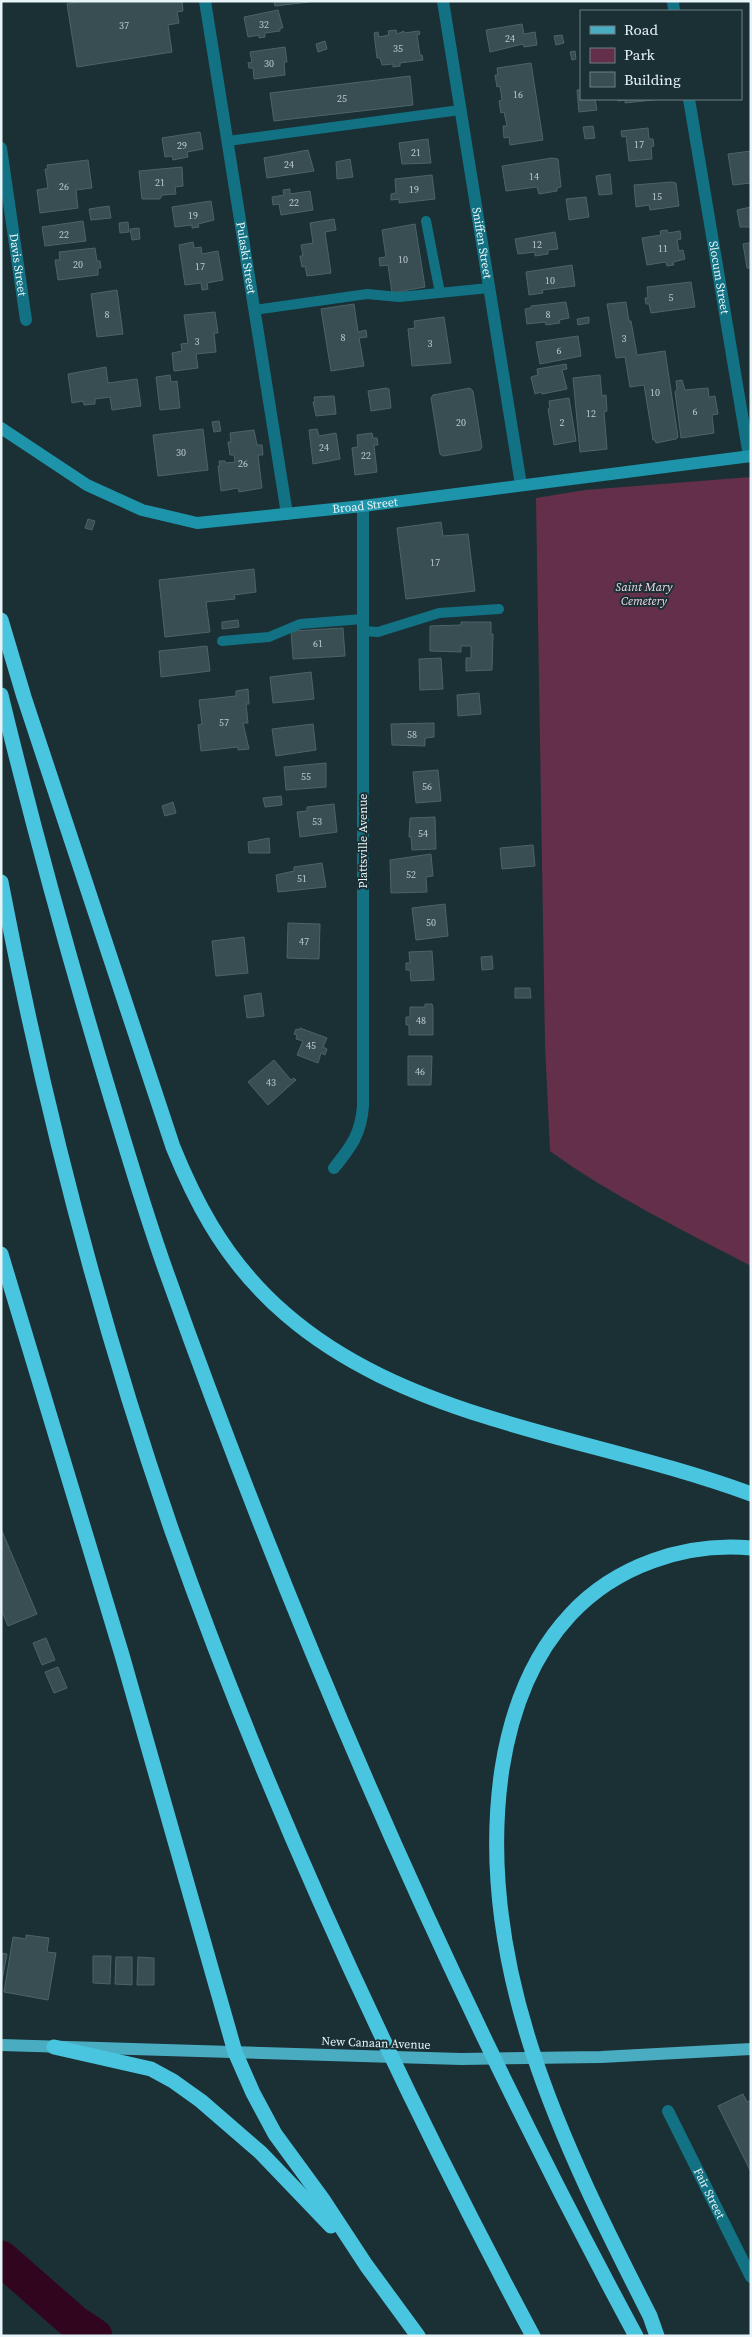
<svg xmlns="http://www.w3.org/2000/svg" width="752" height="2337" font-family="'Source Serif 4',serif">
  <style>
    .green { fill: #643049 }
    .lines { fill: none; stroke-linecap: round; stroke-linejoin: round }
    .river { stroke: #32051e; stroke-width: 35 }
    .building { fill: #384e53; stroke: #4c6368 }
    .lane { stroke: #127182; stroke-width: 10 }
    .street { stroke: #127182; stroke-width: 12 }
    .secondary { stroke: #1d94aa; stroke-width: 12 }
    .primary { stroke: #4aacc1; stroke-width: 12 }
    .highway { stroke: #4ac5df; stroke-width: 15 }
    .labels { text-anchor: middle; stroke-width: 4; stroke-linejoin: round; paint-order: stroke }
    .number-label { font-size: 10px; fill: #bccbcf }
    .street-label { font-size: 12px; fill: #e8f5f8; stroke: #1a3035 }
    .park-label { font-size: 12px; font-style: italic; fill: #f4dae4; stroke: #1a3035 }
  </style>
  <rect width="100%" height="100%" fill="#1a3035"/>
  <!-- green -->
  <path class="green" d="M751 477V1266C683 1230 612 1196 550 1151L545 1044 536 498 585 490Z"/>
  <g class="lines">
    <!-- river -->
    <path class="river" d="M1 2258 74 2322 95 2336"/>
  </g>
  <!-- building -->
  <g class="building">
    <path d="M82 1H182L183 11 177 12 179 23 168 25 172 52 77 67 67 4Z"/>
    <path d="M274 1H309V2L275 6Z"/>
    <path d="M278 10 283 28H280V31L265 33V37L259 38V35L248 37 244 17Z"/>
    <path d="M522 24 524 34 535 32 537 45 524 47 523 44 490 52 486 30Z"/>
    <path d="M396 30 397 34 404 31V33L419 31 420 34 417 35 420 55H422L423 60 400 63V66L393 67V64L382 65 380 58H377L374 33 378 32 379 37 389 35 388 31Z"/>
    <path d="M562 35 564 43 556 45 554 36Z"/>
    <path d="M325 41 327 49 318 52 316 44Z"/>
    <path d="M285 47 287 62H284L285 75 254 79 253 68H249L248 63 252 62 250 52Z"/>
    <path d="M575 51 576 59 572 60 570 52Z"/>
    <path d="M531 63 543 140 510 145 509 137 504 138 503 126H507L504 112 501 113 499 101 502 100 500 86 497 87 495 75H498L497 68Z"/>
    <path d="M410 76 413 105 274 121 270 93Z"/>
    <path d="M577 90H581V99H595L597 110 579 112Z"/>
    <path d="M617 99H662L625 103V100L618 101Z"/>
    <path d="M593 126 595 138 585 139 583 127Z"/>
    <path d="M648 128 649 139H653L654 146 651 147 652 159 629 161 626 136 622 137 621 131Z"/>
    <path d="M200 132 203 149 187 152 188 157 173 160 172 156 165 157 162 138Z"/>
    <path d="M428 139 431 163 402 164 399 143Z"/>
    <path d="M308 150 314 171 267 178 264 158Z"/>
    <path d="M751 151V183L733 185 728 154Z"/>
    <path d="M552 158 558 159 561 187 557 188V191L539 194 537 187 506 191 502 166Z"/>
    <path d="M350 159 353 177 337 179 336 162Z"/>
    <path d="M88 160 92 188 76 190 78 208 40 213 37 190 48 188 45 169H48L47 165Z"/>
    <path d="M182 167 183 186 175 187 176 194 162 195 160 199H142L139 171Z"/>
    <path d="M610 174 612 194 599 195 596 176Z"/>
    <path d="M432 175 435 199 399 203V199L391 200V194L396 193 395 179Z"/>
    <path d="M672 182 676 183 679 206 650 210 649 205 636 207 634 185Z"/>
    <path d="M290 189V194L310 191 313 210 281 215 279 204 273 205 272 197 284 195 283 190Z"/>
    <path d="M586 197 589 217 569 220 566 199Z"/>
    <path d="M211 201 214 220 198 224 199 227 192 228V225L175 227 172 207Z"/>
    <path d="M109 206 111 218 91 220 89 209Z"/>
    <path d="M751 207V227H740L737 210Z"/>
    <path d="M334 219 336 230 325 232 331 273 307 276 305 266 302 267 300 256H303L301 245 313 243 310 223Z"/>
    <path d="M83 221 86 241 45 246 42 227Z"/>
    <path d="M128 222 129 232 120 233 119 223Z"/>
    <path d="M415 224 425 287 392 293 388 265 380 266 379 258 386 257 382 230Z"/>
    <path d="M139 228 140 239 132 240 130 229Z"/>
    <path d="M667 230 668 233 680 231 681 239 677 240 679 251 683 250 685 259 673 262 674 265 667 266 666 262 647 265 642 238 661 235 660 231Z"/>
    <path d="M555 232 558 249 548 250V254L535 256V252L518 254 515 239Z"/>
    <path d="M193 242 194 248 201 247 202 254 218 251 223 280 207 283 208 289 202 290 201 283 185 285 179 245Z"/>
    <path d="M748 243H751V268H747L743 244Z"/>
    <path d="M95 248 97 261H100L101 268H98V275L58 280 55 260H60L59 252Z"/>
    <path d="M572 265 575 286 542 290 543 293 529 295 526 272Z"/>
    <path d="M691 282 695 307 651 313 649 304H646L645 298H648L647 287Z"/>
    <path d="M117 290 123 334 97 337 91 294Z"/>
    <path d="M566 302 569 318 559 320 560 323 546 325 545 322 527 324 525 309 531 308V306Z"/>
    <path d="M626 302 629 321H631L637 355 665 351 678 437 676 439 656 443 655 440H653L644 385 630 387 625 357 616 358 607 304Z"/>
    <path d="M354 304 358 332 366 330 367 337 359 338 364 366 331 371 321 309Z"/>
    <path d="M215 312 218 333H214L216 352 196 354 198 368 174 371 172 353 182 351 181 344 188 343 184 315Z"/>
    <path d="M444 317 451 363 412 366 408 329 415 328 414 321Z"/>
    <path d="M589 317V323L578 325 577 319Z"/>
    <path d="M578 336 581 356 540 364 536 342Z"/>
    <path d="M566 364 567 369 562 370 567 389 542 394 541 392 535 394 531 377 538 375 537 369Z"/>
    <path d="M106 367 108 383 137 379 141 406 112 410 110 397 95 399V404L84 405 83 401 72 403 68 374Z"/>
    <path d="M170 375 171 382 177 381 180 408 160 410 156 377Z"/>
    <path d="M600 375 602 396 606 395 607 411 604 412 607 449 580 452 573 378Z"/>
    <path d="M682 380 685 390 708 388 709 397 715 396 718 414 712 415 714 433 681 438 675 392 677 389 676 381Z"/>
    <path d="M386 388 389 389 391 408 371 411 368 391Z"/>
    <path d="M470 388 473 391 482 447 480 450 443 456 440 454 431 398 433 395Z"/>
    <path d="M334 396 336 414 316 416 313 402H315L314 397Z"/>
    <path d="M569 398 576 441 554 445 548 409 550 408 549 401Z"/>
    <path d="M219 421 221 431 214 432 212 422Z"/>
    <path d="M203 429 208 470 158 476 153 435Z"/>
    <path d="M317 429 319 436 336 433 340 459 313 464 309 430Z"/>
    <path d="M254 430 257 445H262L263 455H258L262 488 239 492 238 488 221 491 218 466H220L219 461H225V463L235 462 234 455H230L228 442H231L230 433Z"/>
    <path d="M372 433 373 438H377L378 445H374L377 472 355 475 352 448 358 447 357 435Z"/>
    <path d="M88 519 95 521 92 530 85 528Z"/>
    <path d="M441 522 443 536 468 534 475 591 406 599 397 528Z"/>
    <path d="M254 569 256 592 234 595 235 599 206 602 210 632 165 637 159 580Z"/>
    <path d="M238 620 239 627 222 629V622Z"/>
    <path d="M461 622H491V634H493L492 670 466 671V658H471V646H461V652L430 651V626L461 625Z"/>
    <path d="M343 628 345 656 293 659 291 631Z"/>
    <path d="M207 646 210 671 161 677 159 651Z"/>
    <path d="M441 658 443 689 420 690 419 659Z"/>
    <path d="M311 672 314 699 273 703 270 677Z"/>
    <path d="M248 689 249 704H246L248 723H243L249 749 238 750V747L201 751 198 725 202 724 199 700 236 696V691Z"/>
    <path d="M479 693 481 714 458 716 457 695Z"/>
    <path d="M434 723V737L425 738V746L392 745 391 724Z"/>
    <path d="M313 724 316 750 276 756 272 729Z"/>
    <path d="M326 763V787L286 790 284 767Z"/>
    <path d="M438 770 441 801 416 803 413 772Z"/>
    <path d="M281 796 282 805 265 807 263 798Z"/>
    <path d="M173 802 176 813 165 816 162 806Z"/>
    <path d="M334 804 337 832 300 837 297 812 307 811V807Z"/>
    <path d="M435 817 436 849 412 850 411 837H409L410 818Z"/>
    <path d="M269 838 270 853H249L248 842Z"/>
    <path d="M533 845 535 866 502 869 500 848Z"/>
    <path d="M431 854 433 876 426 877 427 892 391 893 390 860Z"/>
    <path d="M322 863 326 887 278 892 276 875 294 871V867Z"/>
    <path d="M445 904 448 936 416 940 412 908Z"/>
    <path d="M288 923 320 924 319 959 287 958Z"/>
    <path d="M244 937 248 973 216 976 212 941Z"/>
    <path d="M432 951 434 980 411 981 410 970H406V963H410L409 952Z"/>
    <path d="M492 956 493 969 482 970 481 957Z"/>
    <path d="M515 988H530L531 998H515Z"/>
    <path d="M261 993 264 1016 247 1018 244 996Z"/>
    <path d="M425 1004H432L433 1008V1035H409V1025H406V1017H410V1007H425Z"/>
    <path d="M300 1028 327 1038 323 1047 327 1049 325 1055 321 1053 318 1063 297 1055 303 1041 296 1039 297 1035 294 1034 296 1029 299 1030Z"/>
    <path d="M408 1056H432L431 1085H408Z"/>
    <path d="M274 1060 291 1080 294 1078 296 1080 268 1105 248 1082Z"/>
    <path d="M2 1531 37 1614 8 1626 1 1609Z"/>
    <path d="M46 1638 55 1660 42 1665 33 1643Z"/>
    <path d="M58 1667 67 1688 54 1693 45 1672Z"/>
    <path d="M26 1935 49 1938 47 1952 56 1953 48 2000 4 1992 13 1937 26 1939Z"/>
    <path d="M1 1953 7 1954 1 1986Z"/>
    <path d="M93 1956H111L110 1984 93 1983Z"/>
    <path d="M116 1957H132V1985L115 1984Z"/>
    <path d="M138 1957 154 1958V1985H137Z"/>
    <path d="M743 2094 747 2102 751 2100V2172L718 2106Z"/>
  </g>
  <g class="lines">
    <!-- lane -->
    <g class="lane">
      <path d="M228 141 460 110"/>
      <path d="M426 221 440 293"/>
      <path d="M254 310 367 294 399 297 489 288"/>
      <path d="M363 631 378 632 439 613 499 609"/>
      <path d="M222 641 269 637 300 624 363 619"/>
    </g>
    <!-- street -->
    <g class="street">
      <path id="s1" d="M205 1 287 514"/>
      <path id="s2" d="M443 1 521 485"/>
      <path d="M673 1 674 11"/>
      <path id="s3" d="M689 99 749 456"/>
      <path id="s4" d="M1 148 26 320"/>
      <path d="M334 1168C351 1147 361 1134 363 1106V506"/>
      <path id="s5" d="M668 2111 751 2277"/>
    </g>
    <!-- secondary -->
    <path class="secondary" id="s6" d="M1 428 87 485 142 510 197 523 363 506 751 456"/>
    <!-- primary -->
    <path class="primary" d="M1 2045 461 2059 601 2057 751 2049"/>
    <!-- highway -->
    <g class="highway">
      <path d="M1 620 24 697 173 1147C184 1174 196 1200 211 1225 327 1419 560 1423 751 1494"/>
      <path d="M1 695C33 827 69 958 108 1088 127 1151 145 1213 167 1274 297 1639 452 1995 636 2336"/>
      <path d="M1 882C43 1101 99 1320 172 1531 270 1809 394 2076 533 2336"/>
      <path d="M1 1254 122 1655 235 2052 253 2093 275 2134 324 2201 366 2265 418 2336"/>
      <path d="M54 2047 151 2069 173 2081 201 2101 261 2153 331 2226"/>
      <path d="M657 2336 650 2316C564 2147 473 1965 502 1769 511 1712 530 1658 570 1615 615 1566 685 1542 751 1548"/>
    </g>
  </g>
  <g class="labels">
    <!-- number labels -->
    <g class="number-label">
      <text x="264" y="28">32</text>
      <text x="124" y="29">37</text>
      <text x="510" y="42">24</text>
      <text x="398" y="52">35</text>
      <text x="269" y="67">30</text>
      <text x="518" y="98">16</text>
      <text x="342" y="102">25</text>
      <text x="639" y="148">17</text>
      <text x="182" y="149">29</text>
      <text x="416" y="156">21</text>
      <text x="289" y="168">24</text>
      <text x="534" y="180">14</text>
      <text x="160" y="186">21</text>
      <text x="64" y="190">26</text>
      <text x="414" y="193">19</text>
      <text x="657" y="200">15</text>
      <text x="294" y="206">22</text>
      <text x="193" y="219">19</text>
      <text x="64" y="238">22</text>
      <text x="537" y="248">12</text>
      <text x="663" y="252">11</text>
      <text x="403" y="263">10</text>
      <text x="78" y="268">20</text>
      <text x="200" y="270">17</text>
      <text x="550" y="284">10</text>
      <text x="671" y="301">5</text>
      <text x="107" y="318">8</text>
      <text x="548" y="318">8</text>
      <text x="343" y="341">8</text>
      <text x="624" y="342">3</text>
      <text x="197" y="345">3</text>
      <text x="430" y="347">3</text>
      <text x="559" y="354">6</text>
      <text x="655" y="396">10</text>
      <text x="695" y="415">6</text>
      <text x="591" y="417">12</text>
      <text x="461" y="426">20</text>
      <text x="562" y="426">2</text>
      <text x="324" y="451">24</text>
      <text x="181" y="456">30</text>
      <text x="366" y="459">22</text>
      <text x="243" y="467">26</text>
      <text x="435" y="566">17</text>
      <text x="318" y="647">61</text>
      <text x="224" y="726">57</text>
      <text x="412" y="738">58</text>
      <text x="306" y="780">55</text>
      <text x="427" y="790">56</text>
      <text x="317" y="825">53</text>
      <text x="423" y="837">54</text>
      <text x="411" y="878">52</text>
      <text x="302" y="882">51</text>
      <text x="431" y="926">50</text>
      <text x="304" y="945">47</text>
      <text x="421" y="1024">48</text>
      <text x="311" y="1049">45</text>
      <text x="420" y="1075">46</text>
      <text x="271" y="1086">43</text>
    </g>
    <!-- street labels -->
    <g class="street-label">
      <text dy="4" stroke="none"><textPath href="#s2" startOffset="245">Sniffen Street</textPath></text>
      <text dy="4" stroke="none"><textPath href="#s1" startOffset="260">Pulaski Street</textPath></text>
      <text dy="4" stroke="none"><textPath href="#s4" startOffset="118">Davis Street</textPath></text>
      <text dy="4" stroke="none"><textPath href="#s3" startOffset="181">Slocum Street</textPath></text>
      <text dy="4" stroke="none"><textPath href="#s6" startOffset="389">Broad Street</textPath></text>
      <text transform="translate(363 841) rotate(-90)" y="4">Plattsville Avenue</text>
      <text transform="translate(376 2043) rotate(2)" y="4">New Canaan Avenue</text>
      <text dy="4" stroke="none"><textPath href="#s5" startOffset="92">Fair Street</textPath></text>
    </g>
    <!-- park labels -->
    <g class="park-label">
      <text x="644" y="591">Saint Mary<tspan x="644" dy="14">Cemetery</tspan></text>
    </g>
  </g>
  <!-- border -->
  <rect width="752" height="2337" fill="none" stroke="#e8f5f8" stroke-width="5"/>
  <!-- legend -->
  <rect x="580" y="10" width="162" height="90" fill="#1a3035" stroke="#6c7f83"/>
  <rect x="590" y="26" width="25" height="8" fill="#4aacc1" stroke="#6c7f83"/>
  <text x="624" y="35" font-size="15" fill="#e8f5f8">Road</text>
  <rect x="590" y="48" width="25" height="15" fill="#643049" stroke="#6c7f83"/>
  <text x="624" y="60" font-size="15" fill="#e8f5f8">Park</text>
  <rect x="590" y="72" width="25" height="15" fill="#384e53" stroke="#6c7f83"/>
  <text x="624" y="85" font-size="15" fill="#e8f5f8">Building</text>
</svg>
